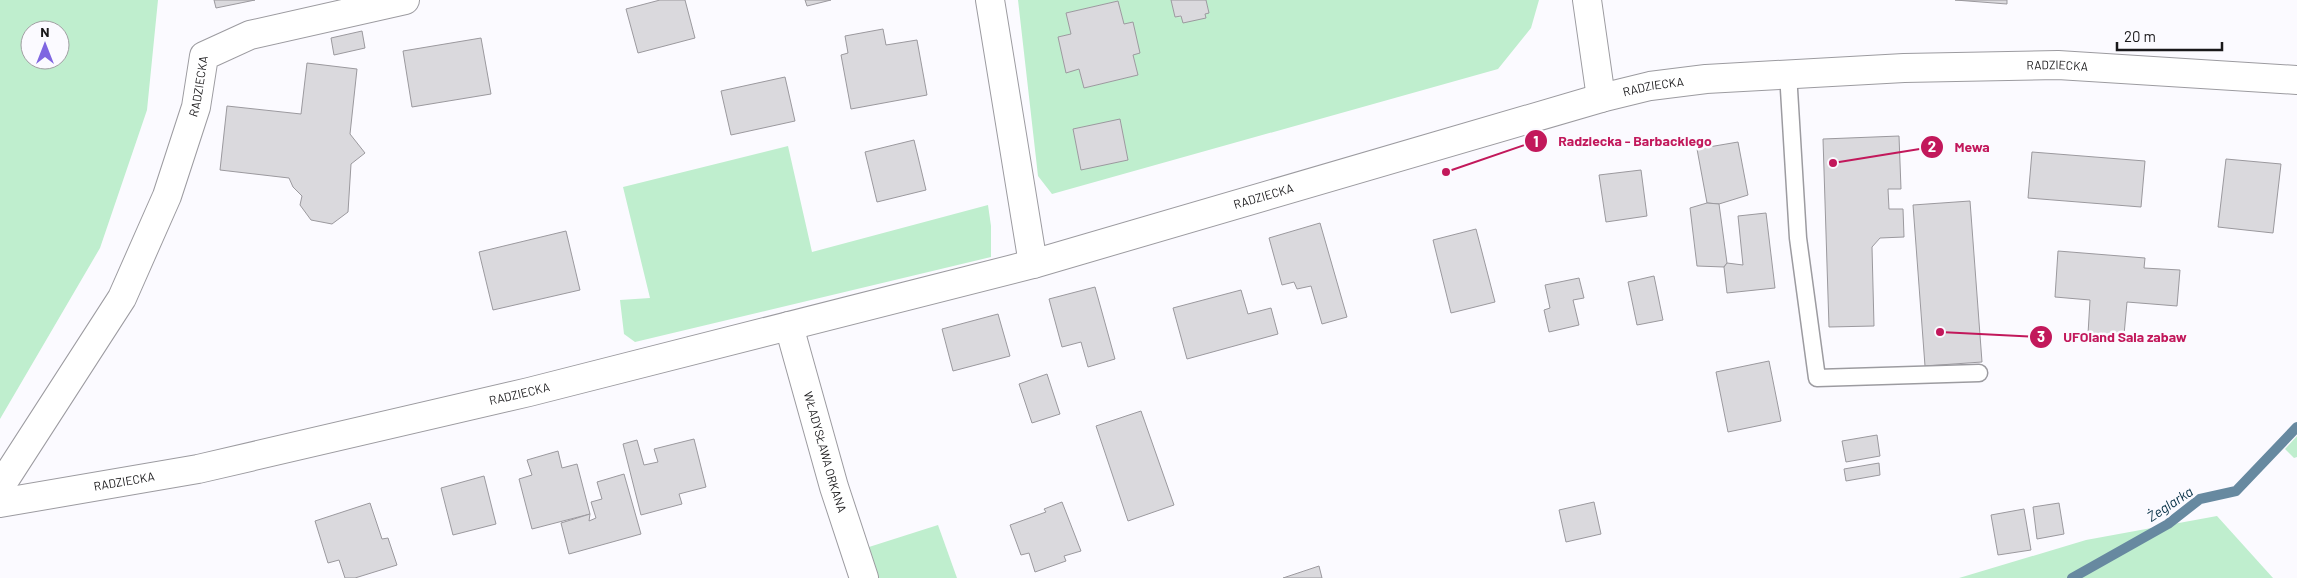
<svg xmlns="http://www.w3.org/2000/svg" width="2297" height="578" font-family="Barlow,sans-serif">
  <style>
    .green { fill: #bfeece; fill-rule: evenodd }
    .lines { fill: none; stroke-linecap: round; stroke-linejoin: round }
    .stream { stroke: #6789a0; stroke-width: 10 }
    .building { fill: #dad9dd; stroke: #9b999e }
    .lane-casing { stroke: #9c9ba0; stroke-width: 19 }
    .street-casing { stroke: #9c9ba0; stroke-width: 30 }
    .lane { stroke: #fff; stroke-width: 16 }
    .street { stroke: #fff; stroke-width: 28 }
    .labels { text-anchor: middle; stroke-width: 5; stroke-linejoin: round; paint-order: stroke }
    .street-label { font-size: 12px; fill: #19181a; stroke: #fbfaff }
    .water-label { font-size: 14px; font-style: italic; fill: #032e44; stroke: #fbfaff }
    .leader { fill: none; stroke: #c2185b; stroke-width: 2 }
    .callout-dot { fill: #c2185b; stroke: #fbfaff; stroke-width: 2 }
    .mark-label { font-size: 15px; text-anchor: middle; font-weight: bold; fill: #fff }
    .callout-label { font-size: 14px; text-anchor: middle; font-weight: bold; fill: #c2185b; stroke: #fbfaff; stroke-width: 5; stroke-linejoin: round; paint-order: stroke }
  </style>
  <rect width="100%" height="100%" fill="#fbfaff"/>
  <!-- green -->
  <g class="green">
    <path d="M0 0H158L147 110 100 248 0 419ZM30 30H60V60H30Z"/>
    <path d="M1018 0H1171L1175 17 1206 18 1205 14 1209 12 1206 0H1539L1531 28 1498 69 1052 194 1038 176ZM1118 1 1124 24 1133 22V55L1138 75 1084 88 1079 69 1066 72 1058 37 1071 34 1066 13ZM1120 120 1128 160 1081 169 1073 129Z"/>
    <path d="M788 146 812 252 988 205 991 226V257L635 342 624 334 620 300 650 298 623 187Z"/>
    <path d="M2297 436V457L2294 458 2285 449Z"/>
    <path d="M2217 516 2273 578H1959L2086 540Z"/>
    <path d="M938 525 957 578H878L869 547Z"/>
  </g>
  <g class="lines">
    <!-- stream -->
    <path class="stream" d="M2072 578 2168 524 2200 499 2236 491 2297 427"/>
  </g>
  <!-- building -->
  <g class="building">
    <path d="M214 0H255L216 8Z"/>
    <path d="M660 0H685L695 38 638 53 626 9Z"/>
    <path d="M805 0H831L807 6Z"/>
    <path d="M1171 0H1206L1209 13 1205 14 1206 18 1183 23 1181 16 1175 17Z"/>
    <path d="M1955 0H2007V4Z"/>
    <path d="M1118 1 1124 24 1133 22 1140 53 1133 55 1138 75 1084 88 1079 69 1066 73 1058 37 1071 34 1066 13Z"/>
    <path d="M883 29 886 45 917 40 927 95 851 109 841 55 848 53 845 36Z"/>
    <path d="M362 31 365 48 334 55 331 38Z"/>
    <path d="M481 38 491 94 412 107 403 51Z"/>
    <path d="M307 63 357 69 350 134 365 153 351 164 348 212 332 224 311 220 300 205 302 196 293 187 289 178 220 170 227 106 301 114Z"/>
    <path d="M785 77 795 121 731 135 721 91Z"/>
    <path d="M1120 119 1128 160 1081 170 1073 129Z"/>
    <path d="M1899 136 1901 189H1888L1889 209H1903L1904 237 1880 238 1872 247 1874 326 1829 327 1823 139Z"/>
    <path d="M914 140 926 190 877 202 865 152Z"/>
    <path d="M1738 142 1748 195 1719 204 1707 203 1697 149Z"/>
    <path d="M2032 152 2145 161 2141 207 2028 198Z"/>
    <path d="M2226 159 2281 164 2273 233 2218 227Z"/>
    <path d="M1641 170 1647 216 1606 222 1599 175Z"/>
    <path d="M1970 201 1982 362 1925 366 1913 205Z"/>
    <path d="M1707 203 1719 204 1727 263 1724 267 1697 266 1690 208Z"/>
    <path d="M1766 213 1775 288 1727 293 1724 267 1727 263 1743 265 1738 216Z"/>
    <path d="M1320 223 1347 317 1322 324 1311 286 1297 289 1294 282 1282 285 1269 238Z"/>
    <path d="M1476 229 1495 302 1451 313 1433 240Z"/>
    <path d="M566 231 580 290 493 310 479 252Z"/>
    <path d="M2058 251 2145 258 2144 268 2180 270 2177 306 2127 302 2124 335 2088 334 2090 300 2055 297Z"/>
    <path d="M1654 276 1663 320 1637 325 1628 282Z"/>
    <path d="M1579 278 1584 298 1573 300 1579 325 1549 332 1544 310 1550 308 1545 285Z"/>
    <path d="M1095 287 1115 359 1088 367 1081 342 1062 347 1049 299Z"/>
    <path d="M1241 290 1248 314 1271 308 1278 334 1187 359 1173 308Z"/>
    <path d="M998 314 1010 356 953 371 942 329Z"/>
    <path d="M1769 361 1781 421 1728 432 1716 372Z"/>
    <path d="M1047 374 1060 414 1032 423 1019 384Z"/>
    <path d="M1141 411 1174 505 1128 521 1096 426Z"/>
    <path d="M1877 435 1880 456 1846 462 1842 441Z"/>
    <path d="M694 439 706 487 679 494 682 504 641 515 623 444 637 440 644 465 658 462 654 449Z"/>
    <path d="M558 451 562 468 577 464 590 514 532 529 519 479 532 475 527 460Z"/>
    <path d="M1879 463 1880 475 1846 481 1844 469Z"/>
    <path d="M624 474 641 534 569 554 561 523 590 514 589 521 596 518 591 502 602 499 597 482Z"/>
    <path d="M484 476 496 524 453 535 441 488Z"/>
    <path d="M1062 502 1081 551 1064 556 1066 561 1035 572 1029 553 1021 555 1010 525 1046 512 1044 509Z"/>
    <path d="M1594 502 1601 534 1566 542 1559 510Z"/>
    <path d="M370 503 382 539 388 538 397 565 355 578H345L339 560 328 563 315 521Z"/>
    <path d="M2059 503 2064 534 2037 539 2033 507Z"/>
    <path d="M2024 509 2031 550 1998 555 1991 515Z"/>
    <path d="M1319 566 1322 578H1283Z"/>
  </g>
  <g class="lines">
    <defs>
      <path id="lane" d="M1788 73 1798 238 1817 378 1979 373"/>
      <g id="street">
        <path d="M990 0 1033 264"/>
        <path d="M1587 0 1601 98"/>
        <path id="s1" d="M789 326 834 487 864 578"/>
        <path id="s2" d="M0 487 122 298 167 196 196 107 204 56 250 35 405 0"/>
        <path id="s3" d="M0 503 198 469 529 392 1033 264 1601 98 1650 86 1706 79 1904 68 2058 65 2297 80"/>
      </g>
    </defs>
    <!-- lane casing -->
    <use href="#lane" class="lane-casing"/>
    <!-- street casing -->
    <use href="#street" class="street-casing"/>
    <!-- lane -->
    <use href="#lane" class="lane"/>
    <!-- street -->
    <use href="#street" class="street"/>
  </g>
  <g class="labels">
    <!-- street labels -->
    <g class="street-label">
      <text dy="4" stroke="none"><textPath href="#s3" startOffset="2111">RADZIECKA</textPath></text>
      <text dy="4" stroke="none"><textPath href="#s3" startOffset="1706">RADZIECKA</textPath></text>
      <text dy="4" stroke="none"><textPath href="#s2" startOffset="451">RADZIECKA</textPath></text>
      <text dy="4" stroke="none"><textPath href="#s3" startOffset="1301">RADZIECKA</textPath></text>
      <text dy="4" stroke="none"><textPath href="#s3" startOffset="531">RADZIECKA</textPath></text>
      <text dy="4" stroke="none"><textPath href="#s1" startOffset="131">WŁADYSŁAWA ORKANA</textPath></text>
      <text dy="4" stroke="none"><textPath href="#s3" startOffset="126">RADZIECKA</textPath></text>
    </g>
    <!-- water labels -->
    <g class="water-label">
      <text transform="translate(2170 504) rotate(-33)" y="5">Żeglarka</text>
    </g>
  </g>
  <!-- callouts -->
  <path class="leader" d="M1446 172L1536 141M1833 163L1932 147M1940 332L2041 337"/>
  <g class="callout-dot">
    <circle cx="1446" cy="172" r="5"/>
    <circle cx="1833" cy="163" r="5"/>
    <circle cx="1940" cy="332" r="5"/>
    <circle cx="1536" cy="141" r="12"/>
    <circle cx="1932" cy="147" r="12"/>
    <circle cx="2041" cy="337" r="12"/>
  </g>
  <g class="mark-label">
    <text x="1536" y="147">1</text>
    <text x="1932" y="152">2</text>
    <text x="2041" y="342">3</text>
  </g>
  <g class="callout-label">
    <text x="1635" y="146">Radziecka - Barbackiego</text>
    <text x="1972" y="152">Mewa</text>
    <text x="2125" y="342">UFOland Sala zabaw</text>
  </g>
  <!-- north arrow -->
  <g transform="translate(45 45)"><circle r="24" fill="#fbfaff" stroke="#a1a0a3"/>
  <path d="M0-4L9 19L0 12L-9 19Z" fill="#7f66e1"/>
  <text y="-8" font-size="14" font-weight="bold" text-anchor="middle" fill="#19181a">N</text>
  </g>
  <!-- scale -->
  <path d="M2117 42v8h105v-8" fill="none" stroke="#19181a" stroke-width="2.5"/>
  <text x="2124" y="42" font-size="15" fill="#19181a" stroke="#fbfaff" stroke-width="4" paint-order="stroke">20 m</text>
</svg>
